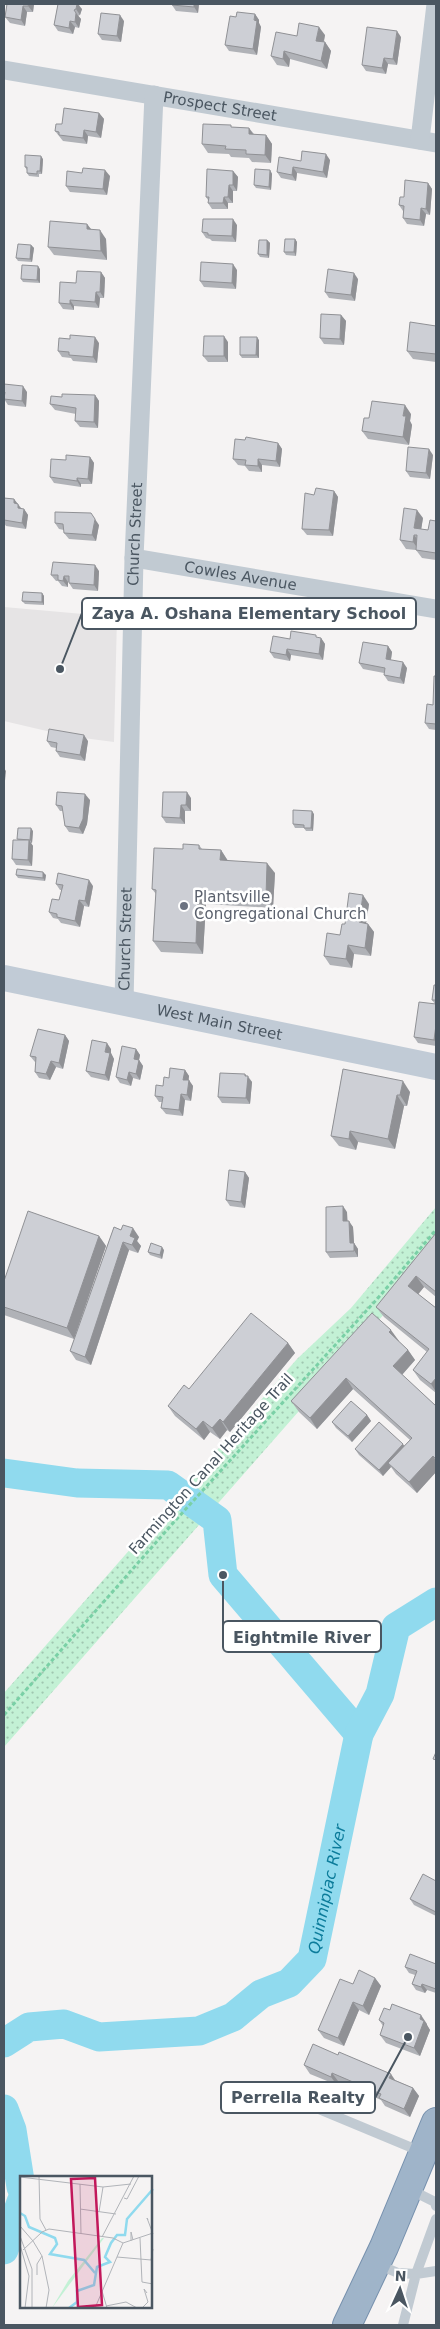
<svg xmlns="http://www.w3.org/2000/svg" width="440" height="2329" font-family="'DejaVu Sans',sans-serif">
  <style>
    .education { fill: #e6e4e5 }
    .green { fill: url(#green-dots) }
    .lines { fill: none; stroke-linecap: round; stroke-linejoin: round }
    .river { stroke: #90daee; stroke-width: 29 }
    .trunk-casing { stroke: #7690ad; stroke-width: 30 }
    .path { stroke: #7ad0a6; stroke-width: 3; stroke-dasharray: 4 2.5; stroke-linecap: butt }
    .service { stroke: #c1cad2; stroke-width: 10 }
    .minor { stroke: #c1cad2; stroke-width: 19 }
    .secondary { stroke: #c1cbd6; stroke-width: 26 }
    .trunk { stroke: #9fb4c9; stroke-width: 28 }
    .wall { fill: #b0b2b7 }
    .shaded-wall { fill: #909195 }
    .building { fill: #cdcfd5; stroke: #909195 }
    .worship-dot { fill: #6b7280; stroke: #fff; stroke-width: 2 }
    .labels { text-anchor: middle; stroke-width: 5; stroke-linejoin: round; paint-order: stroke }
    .street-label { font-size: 15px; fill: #4a5661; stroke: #fff }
    .worship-label { font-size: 15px; fill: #5b616d; stroke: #fff; text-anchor: start }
    .water-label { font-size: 16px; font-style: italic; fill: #0c7c9b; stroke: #fff }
    .inset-river { fill: none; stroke: #90daee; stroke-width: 2.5 }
    .inset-road { fill: none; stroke: #b1b4b9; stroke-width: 1 }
    .view { fill: #c2185b; fill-opacity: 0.15; stroke: #c2185b; stroke-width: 2.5 }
    .inset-edge { fill: none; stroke: #4a5661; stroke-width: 2.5 }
    .leader { fill: none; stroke: #4a5661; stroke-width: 2 }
    .callout-dot { fill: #4a5661; stroke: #fff; stroke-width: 2 }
    .callout { fill: #fff; stroke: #4a5661; stroke-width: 2 }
    .callout-label { font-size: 16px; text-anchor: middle; font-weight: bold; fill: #4a5661 }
  </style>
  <defs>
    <pattern id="green-dots" width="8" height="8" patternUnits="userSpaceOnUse" patternTransform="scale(1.25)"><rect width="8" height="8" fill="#c3f1d5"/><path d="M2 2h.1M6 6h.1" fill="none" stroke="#a0c6b0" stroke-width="1.8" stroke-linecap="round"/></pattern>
  </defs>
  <rect width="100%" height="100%" fill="#f5f3f3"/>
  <!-- education -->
  <path class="education" d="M4 607 117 617 114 742 68 736 4 721Z"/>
  <!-- green -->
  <path class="green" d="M436 1207V1255L4 1747V1693L297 1359 351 1308Z"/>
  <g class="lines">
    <!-- river -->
    <g class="river">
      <path d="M4 1473 77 1483 168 1485 217 1520 223 1575 359 1734"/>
      <path id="s1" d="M4 2043 29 2027 64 2024 99 2037 199 2031 233 2017 261 1994 289 1983 312 1959 359 1734 380 1694 396 1627 436 1602"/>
      <path d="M4 2109 12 2130 21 2187"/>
      <path d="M4 2250 21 2202"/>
    </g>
    <defs>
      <path id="trunk" d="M347 2325 384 2247 436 2122"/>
    </defs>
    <!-- trunk casing -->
    <use href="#trunk" class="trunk-casing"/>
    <!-- path -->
    <path class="path" d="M4 1715 174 1522 378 1298 436 1230"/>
    <!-- service -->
    <g class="service">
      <path d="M321 2110 422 2152"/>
      <path d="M409 2189 435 2202 436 2206"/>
      <path d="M377 2264 398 2273 416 2274 436 2219"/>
      <path d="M403 2325 416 2274 436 2271"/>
    </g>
    <!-- minor -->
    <g class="minor">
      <path id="s2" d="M4 70 436 143"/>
      <path d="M420 140 436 4"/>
      <path id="s3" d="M134 558 436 609"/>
      <path id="s4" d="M124 1003 134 558 154 95"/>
    </g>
    <!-- secondary -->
    <path class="secondary" id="s5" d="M4 978 436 1067"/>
    <!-- trunk -->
    <use href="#trunk" class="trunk"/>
  </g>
  <!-- wall -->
  <g class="wall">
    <path d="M7 4H34L33 12H27L25 26 10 23 5 17Z"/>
    <path d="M58 4 82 9 80 15 78 16 81 19 79 28 75 27 73 34 58 31 54 25Z"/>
    <path d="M199 4 198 13 176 11 172 5Z"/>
    <path d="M255 14 259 20V23L261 27 257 55 229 51 225 45 236 17Z"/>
    <path d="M124 21 121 42 102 40 98 34Z"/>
    <path d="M325 35 324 42H325L331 51 327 69 290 59 289 67 277 65 271 56 297 36Z"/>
    <path d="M401 37 397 65 388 64 386 74 366 71 362 65Z"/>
    <path d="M99 113 104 119 101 138 88 136 87 144 63 141 55 131 62 124Z"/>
    <path d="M232 127 249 128 254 134 266 135 272 144 271 163 252 162 249 158 231 157 229 154 208 153 202 144Z"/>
    <path d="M43 159 42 174H39V177L29 176 27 173V170L25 167Z"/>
    <path d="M330 160 327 178 297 173 296 181 281 178 277 172 301 161Z"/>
    <path d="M270 170 272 174 271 190 256 188 254 185Z"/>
    <path d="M233 171 238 177 237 191H233V203H228V209H212L208 203V200L206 197Z"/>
    <path d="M110 176 107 195 70 192 66 186Z"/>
    <path d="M428 183 432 189 430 215 426 214 424 226 407 224 403 218V211L399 205 404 197Z"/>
    <path d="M87 224 91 229 106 239 107 260 54 255 48 247Z"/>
    <path d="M237 225 236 242 212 241 210 239 206 238 202 232Z"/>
    <path d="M295 239 297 242 296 256 286 255 284 252Z"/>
    <path d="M267 240 270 243 269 258 260 257 258 254Z"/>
    <path d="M31 245 34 248 32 262 18 261 16 258Z"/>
    <path d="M40 269V283L23 282 21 279Z"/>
    <path d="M237 270 236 289 204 287 200 281Z"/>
    <path d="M101 272 105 278 104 298H100L99 308 74 306V310L63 309 59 303 76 283Z"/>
    <path d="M358 279 355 301 329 298 325 292Z"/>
    <path d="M341 315 346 321 344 345 324 344 320 338Z"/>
    <path d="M436 326V362L413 359 407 351Z"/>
    <path d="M259 340V358H242L240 355Z"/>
    <path d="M228 342V362H208L203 356Z"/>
    <path d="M99 343 97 363 73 361 71 358 62 357 58 351Z"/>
    <path d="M4 384 27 392 26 407 8 405 4 399Z"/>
    <path d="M95 395 99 401 98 428 80 427 75 421 76 414 55 410 50 404 62 397Z"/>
    <path d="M411 414 410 421 412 425 409 445 368 439 362 431Z"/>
    <path d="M278 443 282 449 280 467 262 465V472L249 471 245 466 238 465 233 459Z"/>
    <path d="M433 455 430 479 410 477 406 471Z"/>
    <path d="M90 457 94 463 92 484H81V487L54 483 50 477 66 460Z"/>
    <path d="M334 491 338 497 333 536 307 535 302 529 314 495Z"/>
    <path d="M4 498 14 499 22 509H24L28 515 26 529 6 526 4 523Z"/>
    <path d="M423 518 421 529 428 530 436 521V560L422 558 416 550 406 549 400 540Z"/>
    <path d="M55 523 99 525 96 541 69 539 64 533V530L59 529Z"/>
    <path d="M99 571 98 591 73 589 69 583V582H68V587L62 586 58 581H56L51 575Z"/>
    <path d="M42 593 44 596V605L25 604 22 601Z"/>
    <path d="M321 638 325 644 323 660 291 655 290 661 274 658 270 652 290 639Z"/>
    <path d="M388 646 392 652 391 660 407 668 404 684 388 681 384 675V673L363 669 359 663Z"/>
    <path d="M436 676V730L429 729 425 723 433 705Z"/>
    <path d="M47 741H88L85 761 60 757 56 751V748L51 747Z"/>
    <path d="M191 798V811H185V824L166 823 162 817Z"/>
    <path d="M90 800 87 824 83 834 69 832 65 826 63 811H60L56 805Z"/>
    <path d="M314 814 313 831H306L304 828H295L293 824Z"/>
    <path d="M33 831 32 843H31L33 846 32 866 16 865 12 859 17 840Z"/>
    <path d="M199 845 202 849 221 850 228 861 275 873 273 908 206 904 203 954 161 952 153 941 156 894 152 889 183 849Z"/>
    <path d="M16 875H46L45 881 18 878Z"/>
    <path d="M56 884 93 886 89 907 84 906 80 927 61 923 58 919 53 918 49 912 59 900 62 890H60Z"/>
    <path d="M369 904 366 923 368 924 374 932 371 956 354 954 352 968 330 965 324 956 340 935 345 924Z"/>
    <path d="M436 985V1046L418 1043 414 1037 435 1004 432 1000Z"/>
    <path d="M65 1035 69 1041 63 1069 56 1067 50 1080 39 1078 35 1072 36 1062H35L30 1056Z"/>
    <path d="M111 1049V1053L114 1059 109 1081 91 1077 86 1071Z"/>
    <path d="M136 1049 140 1055 139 1060 143 1066 140 1080 133 1078 131 1086 120 1083 116 1077Z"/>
    <path d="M343 1069 410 1092 407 1106H404L395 1149 358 1142 356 1150 339 1146 331 1136Z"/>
    <path d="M185 1070 189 1076 188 1080 193 1086 191 1101 185 1100 183 1116 166 1114 161 1108 162 1102H159L155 1096 169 1078Z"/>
    <path d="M248 1076 252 1082 250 1104 222 1103 218 1097Z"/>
    <path d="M245 1172 249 1178 245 1208 230 1206 226 1200Z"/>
    <path d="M347 1212V1221L353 1227 354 1243 358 1249V1257L330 1258 326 1252Z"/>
    <path d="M114 1227 139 1237 137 1241 141 1246 138 1253 129 1250 91 1365 76 1360 70 1351Z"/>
    <path d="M436 1233V1297L424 1287 418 1294 436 1308V1393L420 1380 413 1370 427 1352 384 1317 376 1307Z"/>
    <path d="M99 1236 106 1246 74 1339 4 1315V1281Z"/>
    <path d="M164 1250 162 1259 150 1255 148 1252Z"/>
    <path d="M398 1341 408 1350 415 1360 402 1375 436 1406V1472L417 1493 396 1474 391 1467 383 1476 359 1455 355 1449 404 1446 410 1440 353 1389 317 1429 299 1412 291 1401Z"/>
    <path d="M288 1343 295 1353 230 1432 227 1430 220 1439 210 1432 204 1440 175 1416 168 1406 189 1389Z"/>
    <path d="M367 1415 371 1421 352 1442 336 1428 332 1422Z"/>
    <path d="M436 1881V1916L414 1905 410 1899Z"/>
    <path d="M436 1964V1993L427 1990 425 1993 416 1990 412 1984 415 1975 409 1973 405 1967Z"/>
    <path d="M375 1978 381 1986 369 2015 359 2010 344 2046 324 2038 318 2030 353 1984Z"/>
    <path d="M379 2020 427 2024V2025L430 2030 420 2056 386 2043 380 2035 383 2026Z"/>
    <path d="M304 2065 395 2080 413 2088 419 2096 410 2117 385 2106 381 2100 338 2081 337 2085 310 2074Z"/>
  </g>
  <!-- shaded-wall -->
  <g class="shaded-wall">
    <path d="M29 4H34L33 12 28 6Z"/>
    <path d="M77 4H78L82 9 80 15 76 9Z"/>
    <path d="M194 4H199L198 13 194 7Z"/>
    <path d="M23 6 27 12 25 26 21 20Z"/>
    <path d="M76 13 81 19 79 28 75 22Z"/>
    <path d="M255 14 259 20V23L261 27 257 55 253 49Z"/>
    <path d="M120 15 124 21 121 42 117 36Z"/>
    <path d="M70 21 75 27 73 34 69 28Z"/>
    <path d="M319 27 325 35 322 49 316 41Z"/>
    <path d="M397 31 401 37 397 65 393 59Z"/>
    <path d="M325 42 331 51 327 69 321 61Z"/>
    <path d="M284 51 290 59 289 67 283 59Z"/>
    <path d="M384 58 388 64 386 74 382 68Z"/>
    <path d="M99 113 104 119 101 138 96 132Z"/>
    <path d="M249 128 255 137 249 134Z"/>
    <path d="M84 130 88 136 87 144 83 138Z"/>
    <path d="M266 135 272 144 271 163 265 155Z"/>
    <path d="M326 154 330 160 327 178 323 172Z"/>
    <path d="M41 156 43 159 42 174 40 171Z"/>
    <path d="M293 167 297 173 296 181 292 175Z"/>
    <path d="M105 170 110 176 107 195 103 189Z"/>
    <path d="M270 170 272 174 271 190 269 187Z"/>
    <path d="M233 171 238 177 237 191 233 185Z"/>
    <path d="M428 183 432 189 430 215 426 209Z"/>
    <path d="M229 185 233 191V203L228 197Z"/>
    <path d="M224 197 228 203V209L223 203Z"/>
    <path d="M421 208 426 214 424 226 420 220Z"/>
    <path d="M233 219 237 225 236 242 232 236Z"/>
    <path d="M87 224 93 232 87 229Z"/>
    <path d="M100 230 106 239 107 260 101 251Z"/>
    <path d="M295 239 297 242 296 256 294 252Z"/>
    <path d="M267 240 270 243 269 258 267 255Z"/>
    <path d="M31 245 34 248 32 262 30 259Z"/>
    <path d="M233 264 237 270 236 289 232 283Z"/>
    <path d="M38 266 40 269V283L37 280Z"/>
    <path d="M101 272 105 278 104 298 100 292Z"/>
    <path d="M354 273 358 279 355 301 351 295Z"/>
    <path d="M96 292 100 298 99 308 95 302Z"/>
    <path d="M70 300 74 306V310L70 304Z"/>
    <path d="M341 315 346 321 344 345 340 339Z"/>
    <path d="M224 336 228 342V362L224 356Z"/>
    <path d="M95 337 99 343 97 363 93 357Z"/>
    <path d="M257 337 259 340V358L256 355Z"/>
    <path d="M23 386 27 392 26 407 22 401Z"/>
    <path d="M95 395 99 401 98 428 94 422Z"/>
    <path d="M405 405 411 414 410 421 412 425 409 445 403 437V416Z"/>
    <path d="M278 443 282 449 280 467 276 461Z"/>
    <path d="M429 449 433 455 430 479 426 473Z"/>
    <path d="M90 457 94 463 92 484 88 479Z"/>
    <path d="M258 459 262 465V472L258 466Z"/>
    <path d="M77 478 81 484V487L77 481Z"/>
    <path d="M334 491 338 497 333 536 329 530Z"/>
    <path d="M14 499 22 510V514L14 503Z"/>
    <path d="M24 509 28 515 26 529 22 523Z"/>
    <path d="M417 510 423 518 420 537 414 528Z"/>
    <path d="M95 519 99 525 96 541 92 535Z"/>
    <path d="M414 535 420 543 419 550 413 542Z"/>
    <path d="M95 565 99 571 98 591 94 585Z"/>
    <path d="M64 576 68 582V587L63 581Z"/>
    <path d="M42 593 44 596V605L42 602Z"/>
    <path d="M321 638 325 644 323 660 319 654Z"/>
    <path d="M388 646 392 652 390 665 386 659Z"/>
    <path d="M287 649 291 655 290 661 286 655Z"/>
    <path d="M403 662 407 668 404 684 400 678Z"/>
    <path d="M84 735 88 741 85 761 80 755Z"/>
    <path d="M4 768 6 771 4 790Z"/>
    <path d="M187 792 191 798V811L186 805Z"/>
    <path d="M85 794 90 800 87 824 83 834 79 828Z"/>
    <path d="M181 805 185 811V824L180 818Z"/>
    <path d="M312 811 314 814 313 831 311 828Z"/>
    <path d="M31 828 33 831 32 843 30 840Z"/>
    <path d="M29 840 33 846 32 866 28 860Z"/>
    <path d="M221 850 228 861 220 860Z"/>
    <path d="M267 863 275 873 273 908 266 897Z"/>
    <path d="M43 872 46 875 45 881 43 878Z"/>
    <path d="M89 880 93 886 89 907 85 901Z"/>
    <path d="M198 893 206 904 203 954 196 943Z"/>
    <path d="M363 895 369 904 365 931 359 922Z"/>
    <path d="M79 900 84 906 80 927 75 921Z"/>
    <path d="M368 924 374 932 371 956 365 948Z"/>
    <path d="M348 945 354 954 352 968 346 959Z"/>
    <path d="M436 1025V1043L434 1040Z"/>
    <path d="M65 1035 69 1041 63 1069 59 1063Z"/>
    <path d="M107 1043 111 1049V1053L114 1059 109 1081 105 1075V1052Z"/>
    <path d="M136 1049 140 1055 139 1060 143 1066 140 1080 136 1074 134 1059Z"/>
    <path d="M51 1061 56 1067 50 1080 46 1074Z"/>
    <path d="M185 1070 189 1076 188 1086 183 1080Z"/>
    <path d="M129 1072 133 1078 131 1086 127 1080Z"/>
    <path d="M245 1074 252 1082 250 1104 246 1098Z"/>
    <path d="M189 1080 193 1086 191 1101 187 1095Z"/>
    <path d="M403 1081 410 1092 407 1106 400 1095Z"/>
    <path d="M181 1094 185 1100 183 1116 179 1110Z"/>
    <path d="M397 1095 404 1106 395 1149 388 1139Z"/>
    <path d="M350 1131 358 1142 356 1150 349 1139Z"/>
    <path d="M245 1172 249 1178 245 1208 241 1202Z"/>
    <path d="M343 1206 347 1212 348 1227 343 1221Z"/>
    <path d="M349 1221 353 1227 354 1243 358 1249V1257L350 1243Z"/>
    <path d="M133 1228 139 1237 137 1241 141 1246 138 1253 132 1245 130 1236Z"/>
    <path d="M99 1236 106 1246 74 1339 67 1328Z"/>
    <path d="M123 1242 129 1250 91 1365 85 1357Z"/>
    <path d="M162 1247 164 1250 162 1259 160 1255Z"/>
    <path d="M416 1276 424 1287 416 1297 408 1286Z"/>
    <path d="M391 1330 399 1341 396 1343 389 1332Z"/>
    <path d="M288 1343 295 1353 230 1432 223 1422Z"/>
    <path d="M408 1350 415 1360 400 1377 393 1366Z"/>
    <path d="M346 1378 353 1389 317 1429 310 1418Z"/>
    <path d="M436 1378V1392L431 1384Z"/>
    <path d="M367 1415 371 1421 352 1442 348 1436Z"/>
    <path d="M220 1419 227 1430 220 1439 212 1428Z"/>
    <path d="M203 1421 210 1432 204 1440 196 1429Z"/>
    <path d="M403 1444 407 1450 388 1463 391 1467 383 1476 379 1470Z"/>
    <path d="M433 1456 436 1461V1472L417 1493 409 1482Z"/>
    <path d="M375 1978 381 1986 369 2015 363 2006Z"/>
    <path d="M422 1984 427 1990 425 1993 421 1987Z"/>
    <path d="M353 2002 359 2010 344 2046 338 2038Z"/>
    <path d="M421 2015 427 2024V2025L430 2030 420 2056 414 2048 420 2019Z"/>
    <path d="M332 2073 338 2081 337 2085 331 2077Z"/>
    <path d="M391 2074 397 2083 389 2078Z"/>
    <path d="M413 2088 419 2096 410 2117 404 2109Z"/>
  </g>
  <!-- building -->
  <g class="building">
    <path d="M7 4H29L28 6H23L21 20 5 17Z"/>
    <path d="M58 4H77L76 9 74 10 76 13 75 22 70 21 69 28 54 25Z"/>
    <path d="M172 4H194V7L172 5Z"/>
    <path d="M237 12 255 14 254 20 257 21 253 49 225 45 230 16 236 17Z"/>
    <path d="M101 13 120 15 117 36 98 34Z"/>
    <path d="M299 23 319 27 316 41 325 42 321 61 284 51 283 59 271 56 276 32 297 36Z"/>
    <path d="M367 27 397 31 393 59 384 58 382 68 362 65Z"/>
    <path d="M64 108 99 113 96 132 84 130 83 138 59 135V132L55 131 56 124H62Z"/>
    <path d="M203 124 231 125V127L249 128V134L266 135 265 155 246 154V150L225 149 226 146 202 144Z"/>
    <path d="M302 151 326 154 323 172 293 167 292 175 277 172 279 157 301 161Z"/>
    <path d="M25 155 41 156 40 171H37V174L27 173V167H25Z"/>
    <path d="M83 168 105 170 103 189 66 186 67 171 82 173Z"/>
    <path d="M207 169 233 171V185H229L228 197H224L223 203H208L209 197H206Z"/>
    <path d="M255 169 270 170 269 187 254 185Z"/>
    <path d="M405 180 428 183 426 209 421 208 420 220 403 218 404 206 399 205 400 197H404Z"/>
    <path d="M203 219H233L232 236 208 235V233L202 232Z"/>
    <path d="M50 221 87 224V229L100 230 101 251 48 247Z"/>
    <path d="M285 239H295L294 252H284Z"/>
    <path d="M259 240H267V255L258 254Z"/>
    <path d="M18 244 31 245 30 259 16 258Z"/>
    <path d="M201 262 233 264 232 283 200 281Z"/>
    <path d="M22 265 38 266 37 280 21 279Z"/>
    <path d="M328 269 354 273 351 295 325 292Z"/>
    <path d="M77 271 101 272 100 292H96L95 302 70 300V304L59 303 60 282 76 283Z"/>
    <path d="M321 314 341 315 340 339 320 338Z"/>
    <path d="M410 322 436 326V354L407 351Z"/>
    <path d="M70 335 95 337 93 357 69 355V352L58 351 59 338 70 339Z"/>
    <path d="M204 336H224V356H203Z"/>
    <path d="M240 337H257L256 355H240Z"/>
    <path d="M4 384 23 386 22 401 4 399 5 392H4Z"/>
    <path d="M62 394 95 395 94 422 75 421 76 408 50 404 51 396 62 397Z"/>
    <path d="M372 401 405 405 403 416H406L403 437 362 431 364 418H369Z"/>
    <path d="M246 437 278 443 276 461 258 459V466L245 465 246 460 233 459 235 439 245 440Z"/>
    <path d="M408 447 429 449 426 473 406 471Z"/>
    <path d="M66 455 90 457 88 479 77 478V481L50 477 51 459 66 460Z"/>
    <path d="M316 488 334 491 329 530 302 529 305 493 314 495Z"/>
    <path d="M4 498 14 499V503L18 504V508L24 509 22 523 4 520Z"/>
    <path d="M404 508 417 510 414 528 428 530 430 520 436 521V553L416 550 417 535H414L413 542 400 540Z"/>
    <path d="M55 512 91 513 95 519 92 535 64 533 63 524 55 523Z"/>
    <path d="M53 562 95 565 94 585 69 583V576H64L63 581 58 580V575H51Z"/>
    <path d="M23 592 42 593V602L22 601Z"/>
    <path d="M291 631 316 635V637L321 638 319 654 287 649 286 655 270 652 273 636 290 639Z"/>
    <path d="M363 642 388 646 386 659 403 662 400 678 384 675 385 668 359 663Z"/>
    <path d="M434 676H436V724L425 723 427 704 433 705Z"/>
    <path d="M49 729 84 735 80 755 56 751 57 743 47 741Z"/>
    <path d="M57 792 85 794 83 819 79 828 65 826 62 806 56 805Z"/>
    <path d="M163 792H187L186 805H181L180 818 162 817Z"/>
    <path d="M293 810 312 811 311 828H304V825L293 824Z"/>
    <path d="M18 828H31L30 840 17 839Z"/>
    <path d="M13 840H29L28 860 12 859Z"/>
    <path d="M183 844 199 845V849L221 850 220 860 267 863 266 897 198 893 196 943 153 941 156 890 152 889 154 848 183 849Z"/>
    <path d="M17 869 43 872V878L16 875Z"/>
    <path d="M58 873 89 880 85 901 79 900 75 921 57 917V914L49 912 52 899 59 900 63 885 56 884Z"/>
    <path d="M349 893 363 895 359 922 368 924 365 948 348 945 346 959 324 956 327 933 340 935 342 924H345Z"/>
    <path d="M434 985H436V1000H432Z"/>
    <path d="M419 1002 436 1004V1025L434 1040 414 1037Z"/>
    <path d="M38 1029 65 1035 59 1063 51 1061 46 1074 35 1072 36 1057 30 1056Z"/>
    <path d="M92 1040 107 1043 105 1052 110 1053 105 1075 86 1071Z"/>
    <path d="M122 1046 136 1049 134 1059 139 1060 136 1074 129 1072 127 1080 116 1077Z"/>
    <path d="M170 1068 185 1070 183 1080H189L187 1095 181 1094 179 1110 161 1108 163 1097 155 1096 156 1085 163 1086 164 1077 169 1078Z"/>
    <path d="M343 1069 403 1081 400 1095H397L388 1139 350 1131 349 1139 331 1136Z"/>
    <path d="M220 1073 245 1074V1076H248L246 1098 218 1097Z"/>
    <path d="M229 1170 245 1172 241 1202 226 1200Z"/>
    <path d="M343 1206V1221H349L350 1243H354V1251L326 1252V1207Z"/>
    <path d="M28 1211 99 1236 67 1328 4 1307V1281Z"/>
    <path d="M123 1225 133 1228 130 1236 135 1238 132 1245 123 1242 85 1357 70 1351 114 1227 121 1230Z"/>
    <path d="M436 1233V1292L416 1276 408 1286 436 1308V1378L431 1384 413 1370 429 1349 376 1307Z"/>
    <path d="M151 1243 162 1247 160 1255 148 1252Z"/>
    <path d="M251 1313 288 1343 223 1422 220 1419 212 1428 203 1421 196 1429 168 1406 184 1385 189 1389Z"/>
    <path d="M372 1313 391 1330 389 1332 408 1350 393 1366 436 1406V1459L433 1456 409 1482 388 1463 412 1438 346 1378 310 1418 291 1401Z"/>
    <path d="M351 1401 367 1415 348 1436 332 1422Z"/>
    <path d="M379 1422 403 1444 379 1470 355 1449Z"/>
    <path d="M436 1752V1760L433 1759Z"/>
    <path d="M423 1874 436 1881V1912L410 1899Z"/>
    <path d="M410 1954 436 1964V1989L422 1984 421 1987 412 1984 417 1971 405 1967Z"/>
    <path d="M359 1970 375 1978 363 2006 353 2002 338 2038 318 2030 340 1979 353 1984Z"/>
    <path d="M392 2004 421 2015 420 2019 424 2021 414 2048 380 2035 384 2023 379 2020 384 2008 390 2010Z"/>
    <path d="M313 2044 338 2055 339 2052 391 2074 389 2078 413 2088 404 2109 379 2098 381 2094 332 2073 331 2077 304 2065Z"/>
  </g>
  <!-- markers -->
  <circle class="worship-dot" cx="184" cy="906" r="5"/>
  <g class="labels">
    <!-- street labels -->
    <g class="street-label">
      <text dy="5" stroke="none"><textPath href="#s2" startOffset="219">Prospect Street</textPath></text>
      <text dy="5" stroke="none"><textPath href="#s4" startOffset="469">Church Street</textPath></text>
      <text dy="5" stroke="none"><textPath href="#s3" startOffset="108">Cowles Avenue</textPath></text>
      <text dy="5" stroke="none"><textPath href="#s4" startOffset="64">Church Street</textPath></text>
      <text dy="5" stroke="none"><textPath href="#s5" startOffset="220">West Main Street</textPath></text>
      <text transform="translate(211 1464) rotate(-48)" y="5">Farmington Canal Heritage Trail</text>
    </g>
    <!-- worship labels -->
    <g class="worship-label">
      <text x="194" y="902">Plantsville<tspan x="194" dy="17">Congregational Church</tspan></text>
    </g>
    <!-- water labels -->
    <g class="water-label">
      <text dy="6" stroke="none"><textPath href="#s1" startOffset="410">Quinnipiac River</textPath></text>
    </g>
  </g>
  <!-- overview -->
  <g transform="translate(20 2176)">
    <rect width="132" height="132" fill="#f5f3f3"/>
    <path d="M82 62H84L32 132 48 105Z" fill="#c3f1d5"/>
    <path class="inset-river" d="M0 37 5 40 9 51 35 62 37 68 30 78 64 84 75 97M49 132 57 126V115L74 109 77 91 90 86 85 81 91 67 97 59H105L107 43 133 13"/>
    <path class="inset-road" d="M19 0 20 43 26 54M0 1 83 11 111 8M60 8 61 58M104 22 107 23 119 0M60 33 96 38M79 36 83 11M128 44 127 42 133 58M0 50 13 65M0 60 12 93V132M82 61 114 0M120 62 122 106 133 108M13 65 22 80M111 65V56L113 64M0 69 9 100 5 132M3 74 22 56 29 53 93 62 103 67M22 80 29 114 26 132M97 81 131 84 133 73M17 99V88L22 80M82 115 87 132M86 130 106 126 117 132M75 132 103 67 133 57M122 132 128 126 124 113 127 117"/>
    <path class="view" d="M75 2 82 129 58 131 51 3Z"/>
    <rect width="132" height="132" class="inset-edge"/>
  </g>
  <!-- callouts -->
  <path class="leader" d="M60 669L82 613M223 1575L223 1637M408 2037L375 2098"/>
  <g class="callout-dot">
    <circle cx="60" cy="669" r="5"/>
    <circle cx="223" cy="1575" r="5"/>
    <circle cx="408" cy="2037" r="5"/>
  </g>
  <g class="callout">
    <rect x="82" y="598" width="334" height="31" rx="5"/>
    <rect x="223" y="1621" width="158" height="31" rx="5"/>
    <rect x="221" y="2082" width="154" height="31" rx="5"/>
  </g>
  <g class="callout-label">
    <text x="249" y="619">Zaya A. Oshana Elementary School</text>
    <text x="302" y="1643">Eightmile River</text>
    <text x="298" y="2103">Perrella Realty</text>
  </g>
  <!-- border -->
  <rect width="440" height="2329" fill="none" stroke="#4a5661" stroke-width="10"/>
  <!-- north arrow -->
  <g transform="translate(400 2289) rotate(3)" stroke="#ffffff" stroke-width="4" paint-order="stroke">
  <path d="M0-4L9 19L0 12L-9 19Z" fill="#4a5661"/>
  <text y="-8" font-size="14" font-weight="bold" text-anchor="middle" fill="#4a5661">N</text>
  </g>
</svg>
